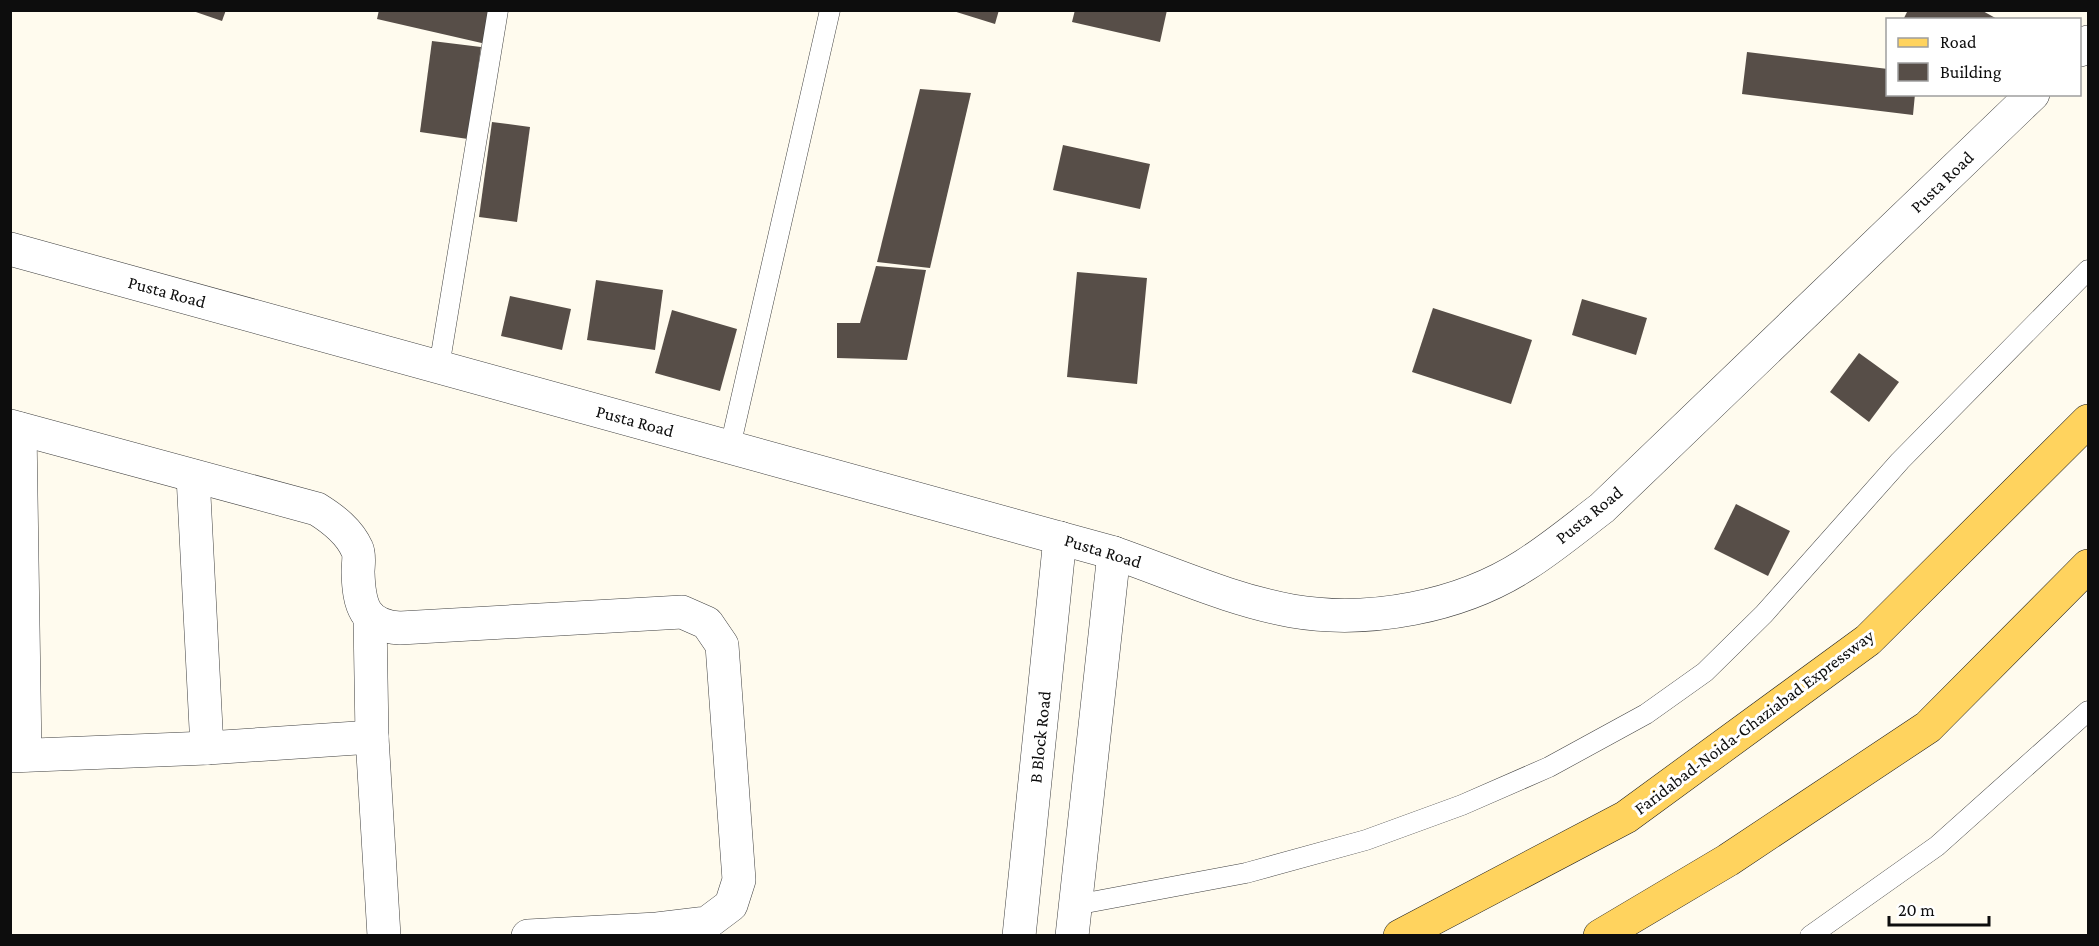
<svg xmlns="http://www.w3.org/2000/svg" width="2099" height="946" font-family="'Crimson Pro',serif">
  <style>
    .building { fill: #574e48 }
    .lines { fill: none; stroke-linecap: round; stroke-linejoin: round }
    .service-casing { stroke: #404040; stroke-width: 21 }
    .minor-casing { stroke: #404040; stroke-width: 34 }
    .tertiary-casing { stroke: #404040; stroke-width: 34 }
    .primary-casing { stroke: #1e1e1e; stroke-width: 34 }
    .service { stroke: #fff; stroke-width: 20 }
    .minor { stroke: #fff; stroke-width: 33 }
    .tertiary { stroke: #fff; stroke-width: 33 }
    .primary { stroke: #ffd35e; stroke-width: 33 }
    .labels { text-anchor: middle; stroke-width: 6; stroke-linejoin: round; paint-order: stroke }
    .street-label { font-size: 18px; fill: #0d0d0d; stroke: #fff }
  </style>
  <rect width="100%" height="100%" fill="#fffbee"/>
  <!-- building -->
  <g class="building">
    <path d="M190 10H226L222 21Z"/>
    <path d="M379 10H493L486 44 377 19Z"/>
    <path d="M950 10H999L995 24Z"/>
    <path d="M1075 10H1167L1160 42 1072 22Z"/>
    <path d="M1908 10H1981L1999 20H1903Z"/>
    <path d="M432 41 481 47 468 139 420 132Z"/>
    <path d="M1747 52 1888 69V94H1915L1913 115 1742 94Z"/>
    <path d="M920 89 971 93 930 268 877 262Z"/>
    <path d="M492 122 530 127 517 222 479 217Z"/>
    <path d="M1063 145 1150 164 1140 209 1053 190Z"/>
    <path d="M876 266 926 270 907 360 837 358V323H860Z"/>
    <path d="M1077 272 1147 278 1137 384 1067 377Z"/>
    <path d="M596 280 663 290 655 350 587 340Z"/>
    <path d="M510 296 571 309 562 350 501 336Z"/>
    <path d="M1582 299 1647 318 1636 355 1572 335Z"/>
    <path d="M1433 308 1532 340 1511 404 1412 372Z"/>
    <path d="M672 310 737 329 720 391 655 373Z"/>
    <path d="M1859 353 1899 382 1869 422 1830 392Z"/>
    <path d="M1736 504 1790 531 1768 576 1714 549Z"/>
  </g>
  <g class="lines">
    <defs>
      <g id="service">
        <path d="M439 367 498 10"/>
        <path d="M730 447 830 10"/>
        <path d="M1075 905 1246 873 1366 840 1462 805 1549 767 1646 714 1705 672 1764 614 1900 461 2088 270"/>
        <path d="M1810 936 1937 846 2088 711"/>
      </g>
      <g id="minor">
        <path d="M10 426 317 509C333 519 349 531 357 549 360 555 358 566 358 572 359 605 364 626 400 628L682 612 707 623 722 645 739 880 731 905 707 923 657 929 528 936"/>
        <path d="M20 429 25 755"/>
        <path d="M193 476 207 748"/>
        <path d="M370 618 372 737 384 936"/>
        <path d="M10 756 207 748 372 737"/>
      </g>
      <g id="tertiary">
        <path d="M2080 50 2088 42"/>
        <path d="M10 249 1114 553C1172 573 1231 600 1292 611 1368 624 1460 607 1525 565 1552 548 1577 527 1602 508L2033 94"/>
        <path d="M1019 936 1060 538"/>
        <path d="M1072 936 1114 553"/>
      </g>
      <g id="primary">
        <path d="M1400 936 1626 817 1868 640 2088 421"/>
        <path d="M1600 936 1728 860 1928 727 2088 566"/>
      </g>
    </defs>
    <!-- service casing -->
    <use href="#service" class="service-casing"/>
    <!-- minor casing -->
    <use href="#minor" class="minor-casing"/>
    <!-- tertiary casing -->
    <use href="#tertiary" class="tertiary-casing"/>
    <!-- primary casing -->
    <use href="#primary" class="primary-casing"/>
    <!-- service -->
    <use href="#service" class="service"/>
    <!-- minor -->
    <use href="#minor" class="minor"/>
    <!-- tertiary -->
    <use href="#tertiary" class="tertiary"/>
    <!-- primary -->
    <use href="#primary" class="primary"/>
  </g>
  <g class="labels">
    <!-- street labels -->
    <g class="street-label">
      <text transform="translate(1942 182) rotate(-44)" y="6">Pusta Road</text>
      <text transform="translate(167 292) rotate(15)" y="6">Pusta Road</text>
      <text transform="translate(635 421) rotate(15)" y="6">Pusta Road</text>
      <text transform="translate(1589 515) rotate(-39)" y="6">Pusta Road</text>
      <text transform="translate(1103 551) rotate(17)" y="6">Pusta Road</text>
      <text transform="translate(1754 722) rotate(-37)" y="6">Faridabad-Noida-Ghaziabad Expressway</text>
      <text transform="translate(1040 737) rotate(-84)" y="6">B Block Road</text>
    </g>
  </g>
  <!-- border -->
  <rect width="2099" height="946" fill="none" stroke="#0d0d0d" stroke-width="24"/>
  <!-- legend -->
  <rect x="1886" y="18" width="195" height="78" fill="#ffffff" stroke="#9e9e9e" stroke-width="1.5"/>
  <rect x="1898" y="38" width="30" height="9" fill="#ffd35e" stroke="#9e9e9e" stroke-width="1.5"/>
  <text x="1940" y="48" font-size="18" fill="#0d0d0d">Road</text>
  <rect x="1898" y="63" width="30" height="18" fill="#574e48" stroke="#9e9e9e" stroke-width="1.5"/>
  <text x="1940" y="78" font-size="18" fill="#0d0d0d">Building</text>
  <!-- scale -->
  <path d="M1889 916v9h100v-9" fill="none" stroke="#0d0d0d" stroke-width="3"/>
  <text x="1898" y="916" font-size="18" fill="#0d0d0d" stroke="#ffffff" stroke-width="4.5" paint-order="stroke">20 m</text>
</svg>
